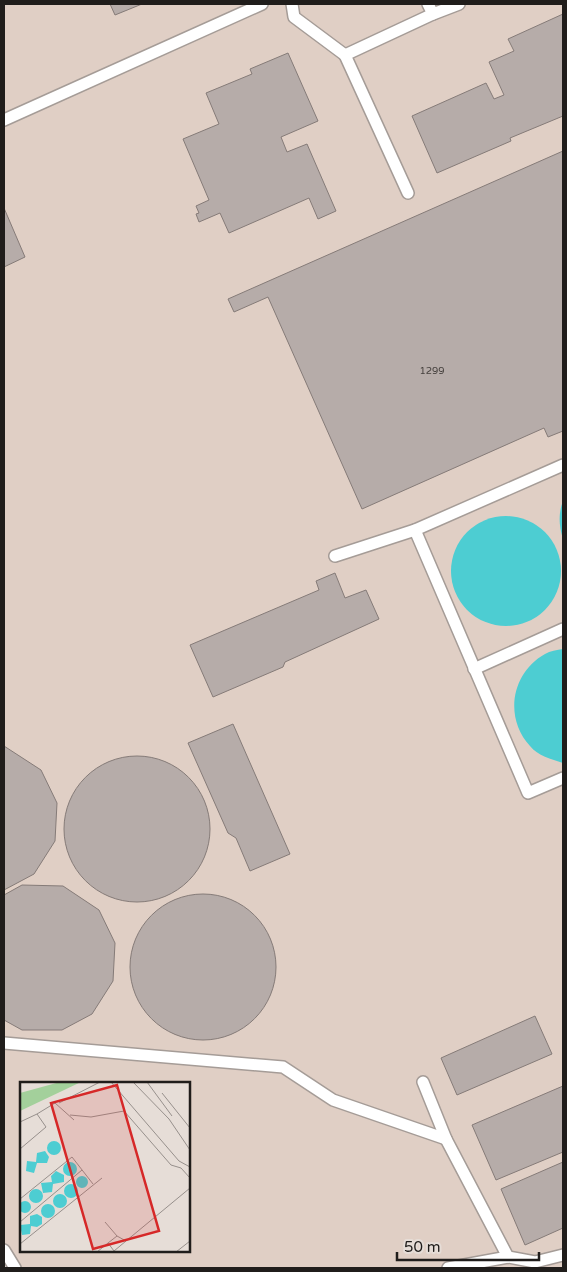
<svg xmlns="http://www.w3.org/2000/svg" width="567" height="1272" font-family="'Varela Round',sans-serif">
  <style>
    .built { fill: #e0cfc5; fill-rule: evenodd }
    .water { fill: #4dcdd2 }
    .building { fill: #b6aca9; stroke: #857b78 }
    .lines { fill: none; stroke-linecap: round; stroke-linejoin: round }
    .service-casing { stroke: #a59c97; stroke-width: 14 }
    .service { stroke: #fff; stroke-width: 11 }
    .labels { text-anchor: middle; stroke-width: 4; stroke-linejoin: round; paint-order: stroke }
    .number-label { font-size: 10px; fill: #46413e }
    .inset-road { fill: none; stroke: #97908c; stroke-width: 1 }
    .view { fill: #d62828; fill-opacity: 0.15; stroke: #d62828; stroke-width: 2.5 }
    .inset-edge { fill: none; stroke: #201d1b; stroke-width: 2.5 }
  </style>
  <rect width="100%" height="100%" fill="#e6ddd7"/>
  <!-- built -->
  <path class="built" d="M4 4H563V1268H7L4 1261ZM21 1083H189V1251H21Z"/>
  <!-- water -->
  <g class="water">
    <path d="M563 501V539C559 526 558 514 563 501Z"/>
    <circle cx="506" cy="571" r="55"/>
    <path d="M563 649V763C551 759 538 756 530 746 504 718 511 673 545 654 550 651 557 650 563 649Z"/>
  </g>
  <!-- building -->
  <g class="building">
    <path d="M110 4H142L115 15Z"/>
    <path d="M563 14V116L510 138 511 141 437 173 412 116 486 83 494 99 504 95 489 62 514 51 508 39Z"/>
    <path d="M288 53 318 121 281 137 287 152 307 144 336 211 318 219 309 198 229 233 220 213 199 222 196 214 199 213 196 206 209 200 183 139 219 124 206 93 252 74 250 69Z"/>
    <path d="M563 151V431L548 437 544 428 362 509 268 297 234 312 228 299Z"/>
    <path d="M4 208 25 257 4 267Z"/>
    <path d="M335 573 345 598 366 590 379 619 285 662 283 667 213 697 190 645 319 590 316 581Z"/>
    <path d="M233 724 290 854 250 871 236 838 228 833 188 743Z"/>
    <path d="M4 746 41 770 57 803 55 841 34 874 4 890Z"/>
    <circle cx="137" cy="829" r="73"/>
    <path d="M22 885 63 886 99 910 115 943 113 981 92 1014 62 1030H22L4 1020V895Z"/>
    <circle cx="203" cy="967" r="73"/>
    <path d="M535 1016 552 1054 457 1095 441 1058Z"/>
    <path d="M563 1086V1152L496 1180 472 1125Z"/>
    <path d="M563 1162V1228L525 1245 501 1189Z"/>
  </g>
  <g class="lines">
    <defs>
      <g id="service">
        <path d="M292 4 294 17 345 55"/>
        <path d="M428 4 433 14 459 4"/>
        <path d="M4 120 262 4"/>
        <path d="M408 193 345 55 433 14"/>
        <path d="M415 530 528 793 563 778"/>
        <path d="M335 556 415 530 563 465"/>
        <path d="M474 669 563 629"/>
        <path d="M4 1043 283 1067 333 1100 446 1139"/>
        <path d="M423 1082 446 1139 508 1257 535 1262 563 1255"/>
        <path d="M4 1250 15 1268"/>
        <path d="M448 1268 508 1257"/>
      </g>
    </defs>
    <!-- service casing -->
    <use href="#service" class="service-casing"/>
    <!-- service -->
    <use href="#service" class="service"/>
  </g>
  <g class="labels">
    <!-- number labels -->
    <g class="number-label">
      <text x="432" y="374">1299</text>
    </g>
  </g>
  <!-- overview -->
  <g transform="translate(20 1082)">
    <rect width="170" height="170" fill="#e6ddd7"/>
    <path d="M40 0H61L0 29V11Z" fill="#a3d09b"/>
    <path d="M27 66a7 7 0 1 1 14 0a7 7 0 1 1-14 0ZM25 69 29 75 27 81H17L14 91 6 89 7 79 16 80 17 71ZM43 87a7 7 0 1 1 14 0a7 7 0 1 1-14 0ZM36 89 44 93V100L33 102 32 110 23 111 21 101 32 100 31 94ZM56 100a6 6 0 1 1 12 0a6 6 0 1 1-12 0ZM44 109a7 7 0 1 1 14 0a7 7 0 1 1-14 0ZM9 114a7 7 0 1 1 14 0a7 7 0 1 1-14 0ZM33 119a7 7 0 1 1 14 0a7 7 0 1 1-14 0ZM-1 125a6 6 0 1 1 12 0a6 6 0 1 1-12 0ZM21 129a7 7 0 1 1 14 0a7 7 0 1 1-14 0ZM17 132 22 135V142L17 145 11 144 10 152 2 153 0 143 10 142V134Z" fill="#4dcdd2"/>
    <path class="inset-road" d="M91 0 159 79 170 85M113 0 149 37 170 68M127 0 152 34M142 11 170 46M39 21 80 0M50 33 71 35 104 29 151 83 161 86 170 96M0 40 17 32M0 67 26 45 17 32 35 21 54 38M0 117 52 75 73 102M0 140 62 88M85 140 97 154 88 161M106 159 170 106M0 162 82 96M77 170 88 161 94 169 106 159 97 154M156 170 170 159"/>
    <path class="view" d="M97 3 139 149 73 167 31 21Z"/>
    <rect width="170" height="170" class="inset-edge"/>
  </g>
  <!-- border -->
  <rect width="567" height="1272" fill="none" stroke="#201d1b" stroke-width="10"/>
  <!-- scale -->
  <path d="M397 1252v8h142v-8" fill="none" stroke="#201d1b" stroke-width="2.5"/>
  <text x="404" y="1252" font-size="15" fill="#201d1b" stroke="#e6ddd7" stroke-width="4" paint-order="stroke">50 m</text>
</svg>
